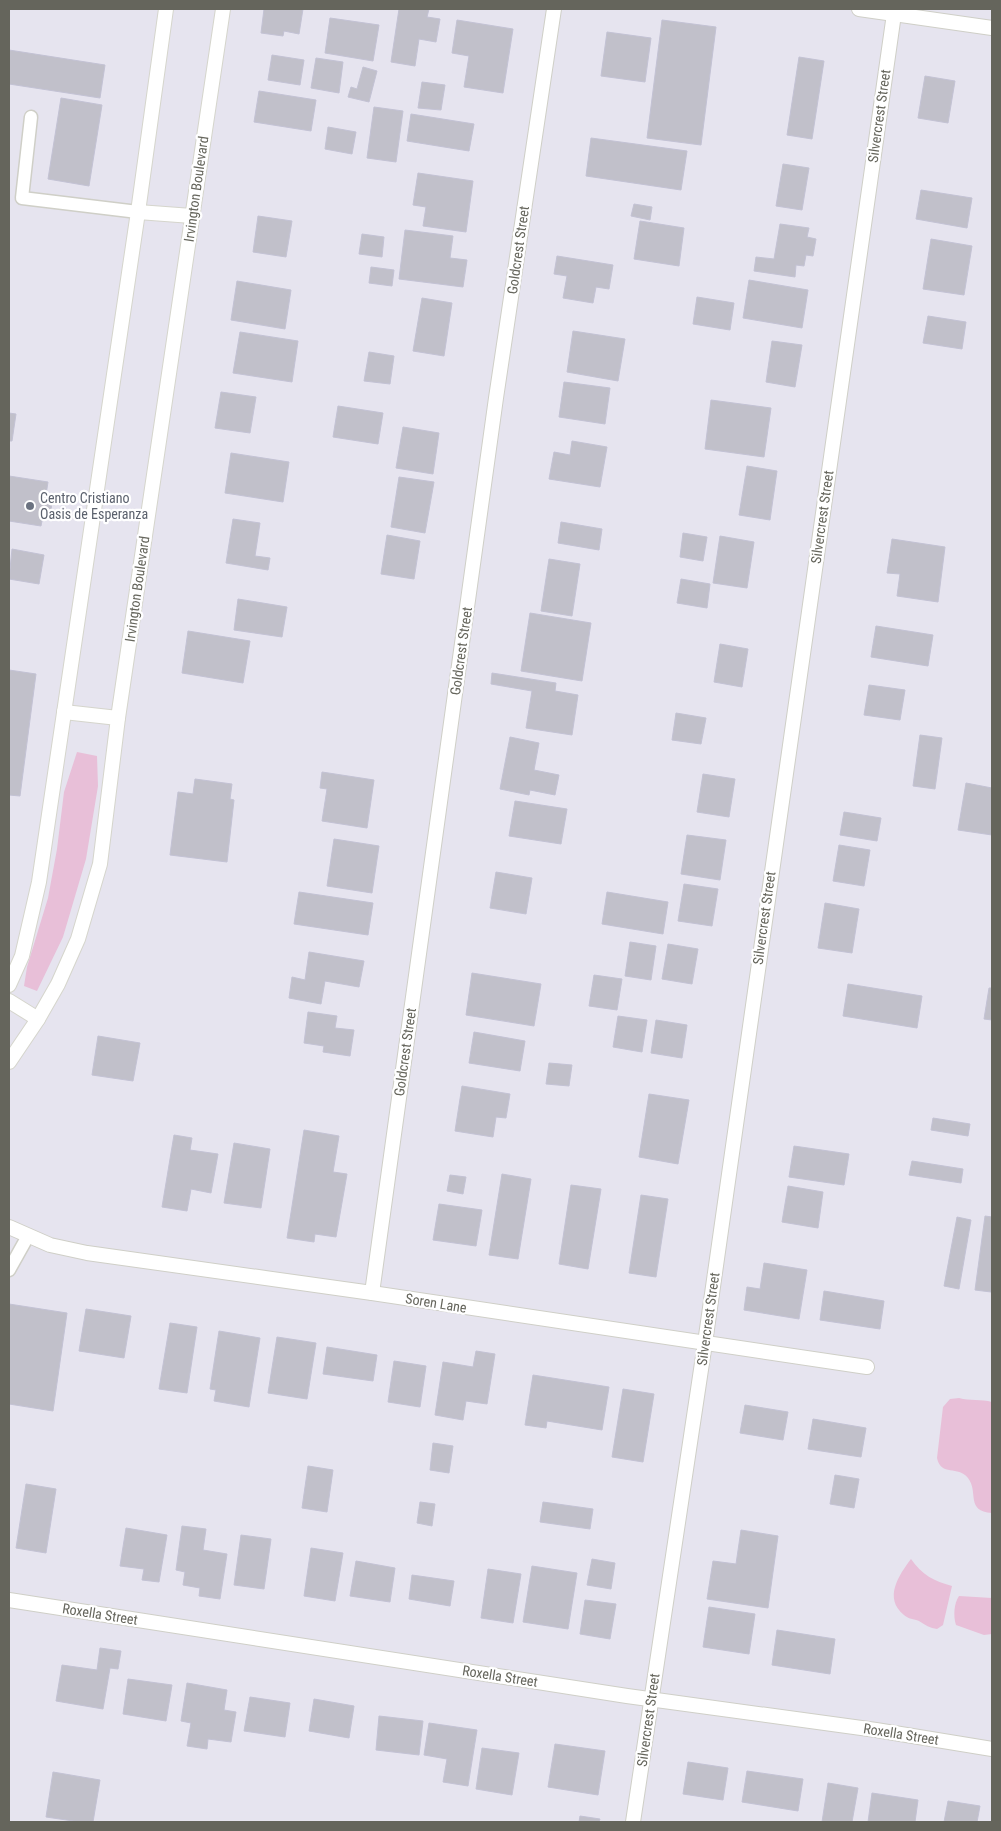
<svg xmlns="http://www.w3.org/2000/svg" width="1001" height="1831" font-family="'Roboto Condensed',sans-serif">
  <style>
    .green { fill: #e8bfd8 }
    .building { fill: #c1c0ca; stroke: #c3c2d4 }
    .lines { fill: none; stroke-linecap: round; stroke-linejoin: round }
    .service-casing { stroke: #cfcfc7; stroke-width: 15 }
    .minor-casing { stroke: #cfcfc7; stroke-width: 16 }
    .tertiary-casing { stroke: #cfcfc7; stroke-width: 16 }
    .secondary-casing { stroke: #d5d5cc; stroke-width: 16 }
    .service { stroke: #fff; stroke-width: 12 }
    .minor { stroke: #fff; stroke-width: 14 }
    .tertiary { stroke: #fff; stroke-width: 14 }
    .secondary { stroke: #fff; stroke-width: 14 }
    .worship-dot { fill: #6b7280; stroke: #fff; stroke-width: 2 }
    .labels { text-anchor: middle; stroke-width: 4.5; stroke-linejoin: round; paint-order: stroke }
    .street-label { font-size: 14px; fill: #65655c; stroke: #fff }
    .worship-label { font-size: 14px; fill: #5b616d; stroke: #fff; text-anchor: start }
  </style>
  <rect width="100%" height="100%" fill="#e6e4ef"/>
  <!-- green -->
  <g class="green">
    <path d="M77 752 97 756 98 786 86 859 63 937 37 991 24 986 27 967 48 898 57 849 64 792Z"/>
    <path d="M959 1398C970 1401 981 1399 992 1402V1513C965 1511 979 1492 968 1478 958 1465 941 1477 937 1458L943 1407 950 1399Z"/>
    <path d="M911 1559C922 1575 934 1581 952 1586L943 1625 937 1629C930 1628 925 1625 919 1621 914 1619 908 1619 904 1615 883 1598 899 1575 911 1559Z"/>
    <path d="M959 1596 992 1598V1634L984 1635 956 1625C953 1616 954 1603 959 1596Z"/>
  </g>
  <!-- building -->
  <g class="building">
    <path d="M264 9H303L299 34 284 31 283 36 261 33Z"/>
    <path d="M399 9H429L427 17 440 19 436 42 419 39 415 66 391 62Z"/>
    <path d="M330 18 379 25 373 61 325 53Z"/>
    <path d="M457 20 513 29 503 93 464 87 469 56 452 53Z"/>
    <path d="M662 20 716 27 701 145 647 138Z"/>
    <path d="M607 32 651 38 645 82 601 76Z"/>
    <path d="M9 50 105 65 100 98 9 84Z"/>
    <path d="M272 55 304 60 300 85 268 80Z"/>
    <path d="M799 57 824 61 812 139 787 135Z"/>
    <path d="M316 58 343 62 339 93 311 88Z"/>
    <path d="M363 67 377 71 369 102 348 97 351 87 357 89Z"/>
    <path d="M925 76 955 81 948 123 918 118Z"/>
    <path d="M422 82 445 85 441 110 418 108Z"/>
    <path d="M259 91 316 100 311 131 254 122Z"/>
    <path d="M61 98 102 105 89 186 48 179Z"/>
    <path d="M374 107 403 111 396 162 367 158Z"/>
    <path d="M411 114 474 124 469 151 407 141Z"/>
    <path d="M328 127 356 132 352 154 325 149Z"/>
    <path d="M591 138 687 151 681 190 586 176Z"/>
    <path d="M783 164 809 168 802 210 776 206Z"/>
    <path d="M418 173 473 181 466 232 423 226 426 207 413 205Z"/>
    <path d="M921 190 972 198 967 228 916 219Z"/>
    <path d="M634 204 652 207 650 220 631 216Z"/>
    <path d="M258 216 292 221 286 257 253 252Z"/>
    <path d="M640 221 684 228 679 266 634 259Z"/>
    <path d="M780 224 809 228 807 237 816 239 813 256 806 255 804 266 796 265 795 277 754 271 756 257 774 259Z"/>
    <path d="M405 230 453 236 450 258 467 260 463 287 399 279Z"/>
    <path d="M362 234 384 237 382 257 359 254Z"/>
    <path d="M931 239 972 246 964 295 923 289Z"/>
    <path d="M557 256 613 265 609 289 596 287 593 303 563 298 567 276 554 274Z"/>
    <path d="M371 267 394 270 392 286 369 283Z"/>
    <path d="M749 280 808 290 802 328 743 318Z"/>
    <path d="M237 281 291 290 285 329 231 320Z"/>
    <path d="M697 297 734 303 730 330 693 324Z"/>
    <path d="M422 298 452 303 444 356 413 351Z"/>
    <path d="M928 316 966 322 962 349 923 343Z"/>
    <path d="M573 331 625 339 618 381 567 372Z"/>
    <path d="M240 332 298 341 292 382 233 373Z"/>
    <path d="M772 341 802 345 795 387 766 382Z"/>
    <path d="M369 352 394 356 390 384 364 381Z"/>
    <path d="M564 382 610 388 605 424 559 417Z"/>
    <path d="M221 392 256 397 250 433 215 428Z"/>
    <path d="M711 400 771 408 764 457 705 449Z"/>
    <path d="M338 406 383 413 378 444 333 437Z"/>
    <path d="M9 413 16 414 12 441H9Z"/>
    <path d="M403 427 439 433 433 474 396 468Z"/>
    <path d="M572 441 607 447 600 487 549 479 554 452 570 455Z"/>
    <path d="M231 453 289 462 283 502 225 493Z"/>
    <path d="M747 466 777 471 770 520 739 515Z"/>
    <path d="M9 476 48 482 46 495 53 496 50 517 43 516 41 526 9 521Z"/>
    <path d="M399 477 434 482 425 533 391 527Z"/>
    <path d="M233 519 260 523 255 556 270 558 268 570 226 563Z"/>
    <path d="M561 522 602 529 599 550 558 543Z"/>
    <path d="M683 533 707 537 703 561 680 557Z"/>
    <path d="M387 535 420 541 414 579 381 574Z"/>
    <path d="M720 536 754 542 747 588 713 583Z"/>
    <path d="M892 539 945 547 938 602 897 596 900 574 887 573Z"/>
    <path d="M12 549 44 555 39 584 9 579Z"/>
    <path d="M549 559 580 564 572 616 541 611Z"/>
    <path d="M681 579 710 584 707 608 677 603Z"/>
    <path d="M238 599 287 607 282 637 234 630Z"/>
    <path d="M530 613 591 623 582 681 521 671Z"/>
    <path d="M876 626 933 635 928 666 871 657Z"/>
    <path d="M188 631 250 641 243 683 182 673Z"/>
    <path d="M720 644 748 649 742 687 714 682Z"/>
    <path d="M9 670 36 674 20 796 9 795Z"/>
    <path d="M492 673 556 683 555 691 578 695 572 735 526 728 532 691 491 684Z"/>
    <path d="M869 685 905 690 900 720 864 715Z"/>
    <path d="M676 713 706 718 701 744 672 740Z"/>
    <path d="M920 735 942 738 935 789 913 786Z"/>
    <path d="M510 737 539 743 534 770 559 775 555 795 530 790 529 795 500 789Z"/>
    <path d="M322 772 374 780 367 828 322 821 327 789 320 788Z"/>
    <path d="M703 774 735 779 729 817 697 812Z"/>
    <path d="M195 779 232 784 230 799 234 800 227 862 170 855 178 792 193 794Z"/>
    <path d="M966 783 992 788V835L958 830Z"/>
    <path d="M515 801 567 809 561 844 509 836Z"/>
    <path d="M844 812 881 818 877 841 840 835Z"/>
    <path d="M687 835 726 840 720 880 681 874Z"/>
    <path d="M334 839 379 846 372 893 327 886Z"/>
    <path d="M839 845 870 850 864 886 833 881Z"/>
    <path d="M496 872 532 878 526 914 490 908Z"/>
    <path d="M684 884 718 889 712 926 678 921Z"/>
    <path d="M299 892 373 903 368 935 294 924Z"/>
    <path d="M607 892 668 902 663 934 602 924Z"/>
    <path d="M825 903 859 909 852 953 818 948Z"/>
    <path d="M630 942 656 946 651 980 625 976Z"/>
    <path d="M668 944 698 949 692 984 662 979Z"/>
    <path d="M309 952 364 961 359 987 325 981 321 1004 289 998 292 977 305 980Z"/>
    <path d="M472 973 541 984 534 1026 466 1015Z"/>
    <path d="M594 975 622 979 617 1010 589 1006Z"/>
    <path d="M848 984 922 996 917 1028 843 1016Z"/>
    <path d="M989 988H992V1020L984 1019Z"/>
    <path d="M308 1012 337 1016 335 1028 354 1030 350 1056 323 1052 324 1046 304 1043Z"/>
    <path d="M618 1016 647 1020 642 1052 613 1047Z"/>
    <path d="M656 1020 687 1025 682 1058 651 1053Z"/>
    <path d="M474 1032 525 1041 520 1071 469 1063Z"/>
    <path d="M98 1036 140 1043 133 1081 92 1075Z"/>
    <path d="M549 1063 572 1065 569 1086 546 1084Z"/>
    <path d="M462 1086 510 1094 506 1118 496 1117 493 1137 455 1131Z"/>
    <path d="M649 1094 689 1100 678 1164 639 1157Z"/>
    <path d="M933 1118 970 1124 968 1136 931 1130Z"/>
    <path d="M304 1130 339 1136 333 1172 347 1174 336 1237 315 1234 314 1242 287 1238Z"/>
    <path d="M174 1135 192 1138 190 1150 218 1154 211 1193 191 1189 187 1211 162 1207Z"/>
    <path d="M234 1143 270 1149 261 1208 224 1203Z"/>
    <path d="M794 1146 849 1154 844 1185 789 1177Z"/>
    <path d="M912 1161 963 1169 961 1183 909 1175Z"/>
    <path d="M502 1174 531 1179 518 1259 489 1255Z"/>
    <path d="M450 1175 466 1177 463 1194 447 1191Z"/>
    <path d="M571 1185 601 1189 588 1269 559 1264Z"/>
    <path d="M788 1186 823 1192 818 1228 782 1222Z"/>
    <path d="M641 1195 668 1199 656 1277 629 1273Z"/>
    <path d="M439 1204 482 1210 476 1246 433 1240Z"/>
    <path d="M985 1216 992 1217V1281L991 1292 975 1290Z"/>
    <path d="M957 1217 971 1220 959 1289 944 1286Z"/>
    <path d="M764 1263 807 1270 799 1319 744 1310 747 1287 760 1289Z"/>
    <path d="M824 1291 884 1301 880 1329 820 1320Z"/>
    <path d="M9 1304 67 1313 53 1411 9 1404Z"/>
    <path d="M86 1309 131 1316 124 1358 79 1351Z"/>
    <path d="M170 1323 197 1327 187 1393 159 1389Z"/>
    <path d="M219 1331 260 1338 249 1407 214 1401 216 1390 210 1389Z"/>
    <path d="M277 1337 316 1343 307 1399 268 1393Z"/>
    <path d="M327 1347 377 1355 373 1381 323 1374Z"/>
    <path d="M476 1351 495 1354 487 1404 466 1401 463 1420 435 1415 443 1362 473 1367Z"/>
    <path d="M394 1361 426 1366 420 1407 388 1402Z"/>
    <path d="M533 1375 609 1387 602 1430 547 1421 546 1428 525 1425Z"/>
    <path d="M623 1389 654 1394 643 1462 612 1457Z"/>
    <path d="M745 1405 788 1412 783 1440 740 1433Z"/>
    <path d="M813 1419 866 1428 861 1457 808 1449Z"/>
    <path d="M433 1443 453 1446 449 1473 430 1470Z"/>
    <path d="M308 1466 333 1470 327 1512 302 1508Z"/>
    <path d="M835 1475 859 1479 854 1508 830 1504Z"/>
    <path d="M26 1484 56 1489 46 1553 16 1548Z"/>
    <path d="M420 1502 435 1504 432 1526 417 1523Z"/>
    <path d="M543 1502 593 1509 590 1529 540 1522Z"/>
    <path d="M182 1526 206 1529 203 1550 227 1554 220 1599 199 1596 200 1588 183 1585 185 1572 176 1570Z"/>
    <path d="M126 1528 167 1535 159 1582 142 1580 144 1569 120 1566Z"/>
    <path d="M741 1530 778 1536 768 1608 707 1599 713 1561 736 1564Z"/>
    <path d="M241 1535 271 1539 264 1589 234 1585Z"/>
    <path d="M311 1548 343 1553 335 1601 304 1596Z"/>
    <path d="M592 1559 615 1563 611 1589 587 1585Z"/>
    <path d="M356 1561 395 1568 390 1602 350 1596Z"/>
    <path d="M532 1566 577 1573 568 1629 523 1622Z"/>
    <path d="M488 1569 521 1574 513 1623 481 1618Z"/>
    <path d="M412 1575 454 1581 450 1606 409 1599Z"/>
    <path d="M585 1600 616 1604 610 1639 580 1634Z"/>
    <path d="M709 1607 755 1614 749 1654 703 1647Z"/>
    <path d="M777 1630 835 1639 830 1674 772 1665Z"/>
    <path d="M100 1648 121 1651 118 1669 110 1668 103 1709 56 1701 62 1665 97 1670Z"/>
    <path d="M128 1679 172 1685 166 1721 123 1714Z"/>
    <path d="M187 1683 227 1690 224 1710 236 1712 231 1742 208 1739 207 1749 187 1746 191 1723 181 1721Z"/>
    <path d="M250 1697 290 1703 285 1737 244 1731Z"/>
    <path d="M314 1699 354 1706 349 1738 309 1731Z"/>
    <path d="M379 1716 423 1721 419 1755 376 1750Z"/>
    <path d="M429 1723 477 1730 468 1786 443 1782 447 1759 424 1755Z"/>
    <path d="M555 1744 605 1751 598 1795 548 1787Z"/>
    <path d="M482 1748 519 1753 512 1795 476 1789Z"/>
    <path d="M688 1762 728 1768 723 1800 683 1794Z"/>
    <path d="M747 1771 803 1779 798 1811 742 1802Z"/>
    <path d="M53 1772 100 1780 93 1822H80L46 1817Z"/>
    <path d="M828 1783 858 1788 852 1822H822Z"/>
    <path d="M872 1793 918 1800 915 1822H868Z"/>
    <path d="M948 1801 980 1806 977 1822H944Z"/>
    <path d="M580 1816 600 1819 599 1822H579Z"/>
  </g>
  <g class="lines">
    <defs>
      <g id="service">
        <path d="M31 117 22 198 138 212"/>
        <path d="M9 1270 28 1236"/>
      </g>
      <g id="minor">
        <path d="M9 1227 50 1245 87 1253 372 1293 867 1367"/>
        <path d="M372 1293 496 398 554 9"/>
        <path d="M9 1600 627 1696 876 1730 992 1749"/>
        <path d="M633 1822 705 1343 894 14"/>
      </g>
      <path id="tertiary" d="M859 9 992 28"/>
      <g id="secondary">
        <path d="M138 212 192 216"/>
        <path d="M64 712 118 718"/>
        <path d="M9 985 22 956 39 882 138 212 166 9"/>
        <path d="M9 1001 38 1019"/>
        <path d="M9 1062 38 1019 58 984 78 939 100 864 118 718 223 9"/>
      </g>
    </defs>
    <!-- service casing -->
    <use href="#service" class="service-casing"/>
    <!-- minor casing -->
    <use href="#minor" class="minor-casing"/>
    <!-- tertiary casing -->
    <use href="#tertiary" class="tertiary-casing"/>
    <!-- secondary casing -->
    <use href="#secondary" class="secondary-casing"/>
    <!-- service -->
    <use href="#service" class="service"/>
    <!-- minor -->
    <use href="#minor" class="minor"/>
    <!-- tertiary -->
    <use href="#tertiary" class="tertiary"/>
    <!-- secondary -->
    <use href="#secondary" class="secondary"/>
  </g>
  <!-- markers -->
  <circle class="worship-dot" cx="30" cy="506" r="5"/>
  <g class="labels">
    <!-- street labels -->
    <g class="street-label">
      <text transform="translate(879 116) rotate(-82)" y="5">Silvercrest Street</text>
      <text transform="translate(196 189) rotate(-82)" y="5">Irvington Boulevard</text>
      <text transform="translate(518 250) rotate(-82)" y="5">Goldcrest Street</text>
      <text transform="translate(822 517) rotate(-82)" y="5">Silvercrest Street</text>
      <text transform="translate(137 589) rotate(-82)" y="5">Irvington Boulevard</text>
      <text transform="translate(461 651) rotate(-82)" y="5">Goldcrest Street</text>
      <text transform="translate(764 918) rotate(-82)" y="5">Silvercrest Street</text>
      <text transform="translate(405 1052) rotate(-82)" y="5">Goldcrest Street</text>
      <text transform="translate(436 1303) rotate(9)" y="5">Soren Lane</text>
      <text transform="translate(708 1319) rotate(-82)" y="5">Silvercrest Street</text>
      <text transform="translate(100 1614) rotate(9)" y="5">Roxella Street</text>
      <text transform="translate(500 1676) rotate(9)" y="5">Roxella Street</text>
      <text transform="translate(648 1720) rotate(-82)" y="5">Silvercrest Street</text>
      <text transform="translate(901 1734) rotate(9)" y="5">Roxella Street</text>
    </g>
    <!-- worship labels -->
    <g class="worship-label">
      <text x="40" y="503">Centro Cristiano<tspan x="40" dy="16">Oasis de Esperanza</tspan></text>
    </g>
  </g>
  <!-- border -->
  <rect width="1001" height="1831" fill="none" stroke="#65655c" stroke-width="20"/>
</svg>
